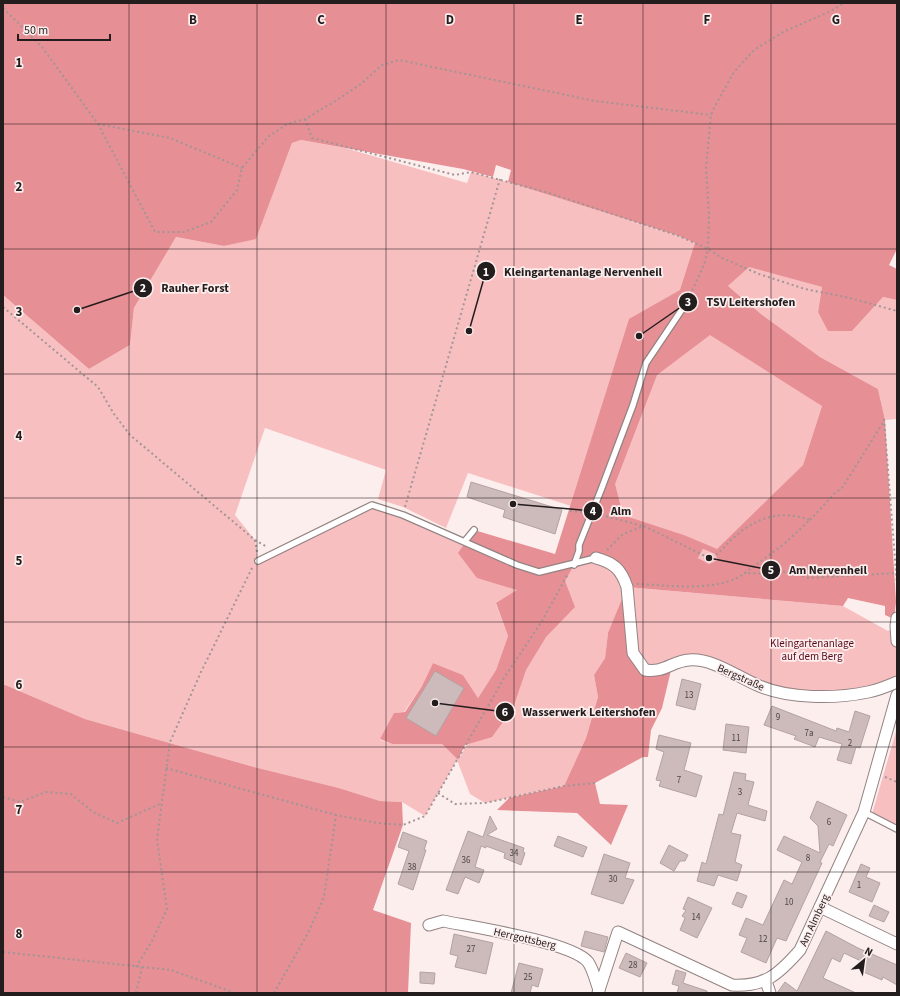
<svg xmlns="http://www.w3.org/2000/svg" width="900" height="996" font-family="'Source Sans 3',sans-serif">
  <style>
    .green { fill: #f8bfc1 }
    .forest { fill: #e68f94; fill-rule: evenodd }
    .building { fill: #cdbbbb; stroke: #b3a2a2 }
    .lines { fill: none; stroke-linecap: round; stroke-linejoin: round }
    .lane-casing { stroke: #938383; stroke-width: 8 }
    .street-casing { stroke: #938383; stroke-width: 13 }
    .path { stroke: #a19595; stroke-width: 2; stroke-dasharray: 2 3; stroke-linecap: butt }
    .lane { stroke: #fff; stroke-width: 5.5 }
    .street { stroke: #fff; stroke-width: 11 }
    .grid { fill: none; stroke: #241d1e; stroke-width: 1; stroke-opacity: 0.55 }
    .labels { text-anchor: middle; stroke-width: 3.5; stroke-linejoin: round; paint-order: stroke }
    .number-label { font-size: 9px; fill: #4e4445 }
    .park-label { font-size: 11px; fill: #580a1a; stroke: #fdeeee }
    .street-label { font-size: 11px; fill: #241d1e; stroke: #fdeeee }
    .grid-label { font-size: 13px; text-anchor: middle; font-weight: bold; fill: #241d1e; stroke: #fdeeee; stroke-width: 3.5; stroke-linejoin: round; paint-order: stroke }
    .leader { fill: none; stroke: #241d1e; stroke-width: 1.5 }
    .callout-dot { fill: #241d1e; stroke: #fdeeee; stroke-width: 1.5 }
    .mark-label { font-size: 12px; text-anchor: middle; font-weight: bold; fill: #fff }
    .callout-label { font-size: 12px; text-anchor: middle; font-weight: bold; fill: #241d1e; stroke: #fdeeee; stroke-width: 3.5; stroke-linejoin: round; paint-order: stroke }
  </style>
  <rect width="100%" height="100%" fill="#fdeeee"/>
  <!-- green -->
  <g class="green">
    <path d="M301 140 345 148 467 183 471 172C541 190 609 215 679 236L695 243 822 406 803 465 728 539 719 553 684 535 623 515 616 490 613 488 571 506 468 473 446 528 403 507 378 499 386 470 265 428 235 515 255 540 258 561 372 505 465 541 518 590 496 604 508 636 496 670 478 698 463 675 433 663 422 686 404 712 394 713 380 740 392 744H442L458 760 574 565 588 559 612 563 627 587 843 606 888 631 896 626 897 682 868 692 782 693 688 660 656 672 608 633 605 658 594 675 598 697 586 738 564 786 485 803 470 794 457 760 425 816 402 802 380 801 339 788 254 767 85 719 3 684V295L89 369 130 345 134 308 176 237 224 246 256 238 292 143Z"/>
    <path d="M749 266 822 287 818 312 852 331 883 297 897 300V419L885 420 878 389 820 357 761 314 728 286Z"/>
    <path d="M703 549 715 554 718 560 709 564 698 558Z"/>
    <path d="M897 728V826L872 814Z"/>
  </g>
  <!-- forest -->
  <g class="forest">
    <path d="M3 3H897V249L889 265 897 269V300L883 297 852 331H828L818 312 822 287 749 267 728 286 761 314 820 357 878 389 885 420 896 602 894 619 885 615V606L848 598 843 606 627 587 633 653 645 670 672 666 662 708 651 730 648 757H643L595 783 600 804 628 805 611 845 577 813 497 810 509 798 564 786 586 738 598 697 594 675 605 658 608 633 627 587 625 580 596 558 574 565 565 581 575 607 546 637 526 670 513 708 492 737 465 745 458 760 442 744H392L380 739 394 713 405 712 422 686 433 663 463 675 478 698 496 670 508 636 496 603 517 590 477 578 458 553 474 530 555 554 629 319 680 290 695 243 679 236 508 182 511 170 496 165 493 177 463 169 301 140 292 143 256 239 224 246 176 237 134 308 130 345 89 369 3 295ZM710 335 822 406 803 465 717 549 684 535 623 515 615 484 657 375ZM703 549 715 554 718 560 709 564 698 558Z"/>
    <path d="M3 684 85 719 254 767 339 788 380 801 402 802 403 825 373 910 411 923 408 993H3Z"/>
  </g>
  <!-- building -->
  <g class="building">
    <path d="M471 482 562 510 555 534 503 517 505 510 467 497Z"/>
    <path d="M435 671 464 688 436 736 406 718Z"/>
    <path d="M682 679 701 684 695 710 676 705Z"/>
    <path d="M772 706 836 731 837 728 849 732 855 711 870 716 860 748 856 747 851 764 837 760 842 744 819 737 815 747 794 739 796 736 764 725Z"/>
    <path d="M726 724 749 727 746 753 723 750Z"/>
    <path d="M659 735 691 743 684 770 702 776 696 797 659 786 661 781 656 780 664 752 656 749Z"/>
    <path d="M734 772 746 774 745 780 754 782 748 805 767 811 765 821 737 813 731 833 741 835 735 862 742 865 737 881 718 875 714 886 697 881 702 862 706 864 719 814 723 815Z"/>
    <path d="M817 801 847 815 833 846 829 844 820 862 822 863 786 941 777 938 766 963 741 952 747 938 739 935 746 918 763 925 784 880 792 884 802 862 777 850 784 836 820 853 818 826 810 818Z"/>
    <path d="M490 816 497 829 487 835 524 848 523 852 525 853 521 865 504 858 505 853 486 846V848L481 846 475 867 484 870 479 883 465 877 458 894 446 890 468 831 483 837Z"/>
    <path d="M403 832 427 841 424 850H426L413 890 398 884 409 851 398 847Z"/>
    <path d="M558 836 587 847 583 857 554 846Z"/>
    <path d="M669 845 688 855 685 861H680L674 871 660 863Z"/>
    <path d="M604 854 630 863 625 878 634 880 623 904 591 894Z"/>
    <path d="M861 864 870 868 866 877 880 883 872 902 849 892Z"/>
    <path d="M737 892 747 896 742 908 732 904Z"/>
    <path d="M688 897 712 908 697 938 680 930 685 918 682 916 686 910 683 909Z"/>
    <path d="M874 905 889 912 884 922 869 916Z"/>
    <path d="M585 931 608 937 604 952 581 946Z"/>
    <path d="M826 931 858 948 897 965V985L883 977 882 980 859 970 863 962 844 953 840 962 832 958 823 978 856 993H777L785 982 797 991Z"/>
    <path d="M454 934 493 943 486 974 455 967 458 956 450 954Z"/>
    <path d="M626 953 647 963 640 977 619 968Z"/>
    <path d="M519 963 543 969 538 987 532 985 530 993H511Z"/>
    <path d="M676 970 686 973 683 983 707 991V993H677L679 986 672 984Z"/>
    <path d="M420 972 435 973 434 984 420 983Z"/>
  </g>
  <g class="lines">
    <defs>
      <g id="lane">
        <path d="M465 541 474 530"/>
        <path d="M258 561 372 505 403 515 517 565 539 572 596 558"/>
        <path d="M574 565 579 551V545L601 490 633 405 646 363 687 302"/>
        <path d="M864 812 897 829"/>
      </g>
      <g id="street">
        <path d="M596 558C614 563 621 569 627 587L633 653 645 670C665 673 672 661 689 660 712 658 736 676 757 685 788 699 835 699 868 692 878 690 888 686 897 682"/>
        <path d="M897 618 896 626 897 641"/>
        <path d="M820 907 897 944"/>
        <path d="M429 925 443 921C472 927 572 942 588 962 593 969 596 982 599 990"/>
        <path d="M766 981 770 993"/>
        <path d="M598 993 618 932 732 985C765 987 779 974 800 950L864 812 897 695"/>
      </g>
    </defs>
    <!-- lane casing -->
    <use href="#lane" class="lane-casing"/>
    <!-- street casing -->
    <use href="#street" class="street-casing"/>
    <!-- path -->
    <g class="path">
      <path d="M3 8 42 47 98 124 155 232H184L211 222 237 190 242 168 268 137 287 124 305 119 337 100 361 84 382 65 399 60 595 101 711 115"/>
      <path d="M305 119 312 138 455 175 471 172 549 193 679 236 708 249 722 258 759 274 805 289 850 298 897 311"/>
      <path d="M98 124 170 138 242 168"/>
      <path d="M690 295 704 265 708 249 709 216 706 168 711 115 715 106 734 72 754 50 785 31 829 12 844 3"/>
      <path d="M3 307 98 387 114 414 130 435 255 540 267 547"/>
      <path d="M884 419 897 585"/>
      <path d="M405 507 500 179"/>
      <path d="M570 511 583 512"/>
      <path d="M601 515 643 526"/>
      <path d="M810 520 835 493 842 488 884 421"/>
      <path d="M255 540 257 552"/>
      <path d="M607 550 623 534 644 526 709 558C720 554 724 546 732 539 755 518 780 509 810 520L784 544 745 573 771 574 790 571 809 578 896 573"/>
      <path d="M637 584C668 585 719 593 745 573"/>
      <path d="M166 768 336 815"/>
      <path d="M885 777 897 782"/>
      <path d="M438 793 455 804 485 803 564 786 595 783"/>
      <path d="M3 797 20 802 46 792 71 794 93 812 117 823 162 803"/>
      <path d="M3 952 171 970 235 993"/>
      <path d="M136 967 152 941 167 909 157 839 170 742 201 672 253 566"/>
      <path d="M136 993 142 967"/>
      <path d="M274 993 308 933 324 897 336 815 378 823 403 825 425 816 504 678 542 621 568 574"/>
    </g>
    <!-- lane -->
    <use href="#lane" class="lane"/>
    <!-- street -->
    <use href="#street" class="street"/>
  </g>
  <!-- grid -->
  <path class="grid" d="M129 3V993M257 3V993M386 3V993M514 3V993M643 3V993M771 3V993M3 124H897M3 249H897M3 374H897M3 498H897M3 622H897M3 747H897M3 872H897"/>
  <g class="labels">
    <!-- number labels -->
    <g class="number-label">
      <text x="689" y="698">13</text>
      <text x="778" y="720">9</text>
      <text x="809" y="736">7a</text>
      <text x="736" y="741">11</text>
      <text x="850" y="746">2</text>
      <text x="679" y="783">7</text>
      <text x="740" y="795">3</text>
      <text x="829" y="825">6</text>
      <text x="514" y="856">34</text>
      <text x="808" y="861">8</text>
      <text x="466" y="863">36</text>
      <text x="412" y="870">38</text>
      <text x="613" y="882">30</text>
      <text x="859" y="888">1</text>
      <text x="789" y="905">10</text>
      <text x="696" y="920">14</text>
      <text x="763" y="942">12</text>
      <text x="471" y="952">27</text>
      <text x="633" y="968">28</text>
      <text x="528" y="980">25</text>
    </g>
    <!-- park labels -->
    <g class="park-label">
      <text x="812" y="647">Kleingartenanlage<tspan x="812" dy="13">auf dem Berg</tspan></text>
    </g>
    <!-- street labels -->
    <g class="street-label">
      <text transform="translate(741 677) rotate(24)" y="4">Bergstraße</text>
      <text transform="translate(814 920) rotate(-65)" y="4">Am Almberg</text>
      <text transform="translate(525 938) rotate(13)" y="4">Herrgottsberg</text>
    </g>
  </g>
  <g class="grid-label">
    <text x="193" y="24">B</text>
    <text x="321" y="24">C</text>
    <text x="450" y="24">D</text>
    <text x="579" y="24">E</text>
    <text x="707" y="24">F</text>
    <text x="836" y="24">G</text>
    <text x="19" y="67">1</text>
    <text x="19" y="191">2</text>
    <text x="19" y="316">3</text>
    <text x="19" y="440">4</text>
    <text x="19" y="565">5</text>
    <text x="19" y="689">6</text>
    <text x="19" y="814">7</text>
    <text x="19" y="938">8</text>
  </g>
  <!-- callouts -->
  <path class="leader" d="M469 331L486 271M77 310L143 288M639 336L688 302M513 504L593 511M709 558L771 570M435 703L505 712"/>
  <g class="callout-dot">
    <circle cx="469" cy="331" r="4"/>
    <circle cx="77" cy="310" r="4"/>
    <circle cx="639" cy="336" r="4"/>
    <circle cx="513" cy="504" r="4"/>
    <circle cx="709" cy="558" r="4"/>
    <circle cx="435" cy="703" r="4"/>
    <circle cx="486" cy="271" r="10"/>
    <circle cx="143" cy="288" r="10"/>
    <circle cx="688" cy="302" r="10"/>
    <circle cx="593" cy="511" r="10"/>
    <circle cx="771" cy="570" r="10"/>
    <circle cx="505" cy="712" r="10"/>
  </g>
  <g class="mark-label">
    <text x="486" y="276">1</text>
    <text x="143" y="292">2</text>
    <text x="688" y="306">3</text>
    <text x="593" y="515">4</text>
    <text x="771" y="574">5</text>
    <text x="505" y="716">6</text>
  </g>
  <g class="callout-label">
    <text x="583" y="276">Kleingartenanlage Nervenheil</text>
    <text x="195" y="292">Rauher Forst</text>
    <text x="751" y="306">TSV Leitershofen</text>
    <text x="621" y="515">Alm</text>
    <text x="828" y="574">Am Nervenheil</text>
    <text x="589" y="716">Wasserwerk Leitershofen</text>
  </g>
  <!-- border -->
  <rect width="900" height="996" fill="none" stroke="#241d1e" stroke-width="8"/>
  <!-- north arrow -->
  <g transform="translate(864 960) rotate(29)" stroke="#fdeeee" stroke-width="3" paint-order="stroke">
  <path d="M0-3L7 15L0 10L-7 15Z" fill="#241d1e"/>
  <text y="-6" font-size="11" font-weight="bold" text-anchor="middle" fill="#241d1e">N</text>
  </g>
  <!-- scale -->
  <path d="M18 34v6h92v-6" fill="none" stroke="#241d1e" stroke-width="2"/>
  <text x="24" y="34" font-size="12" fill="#241d1e" stroke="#fdeeee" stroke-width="3" paint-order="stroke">50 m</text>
</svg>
